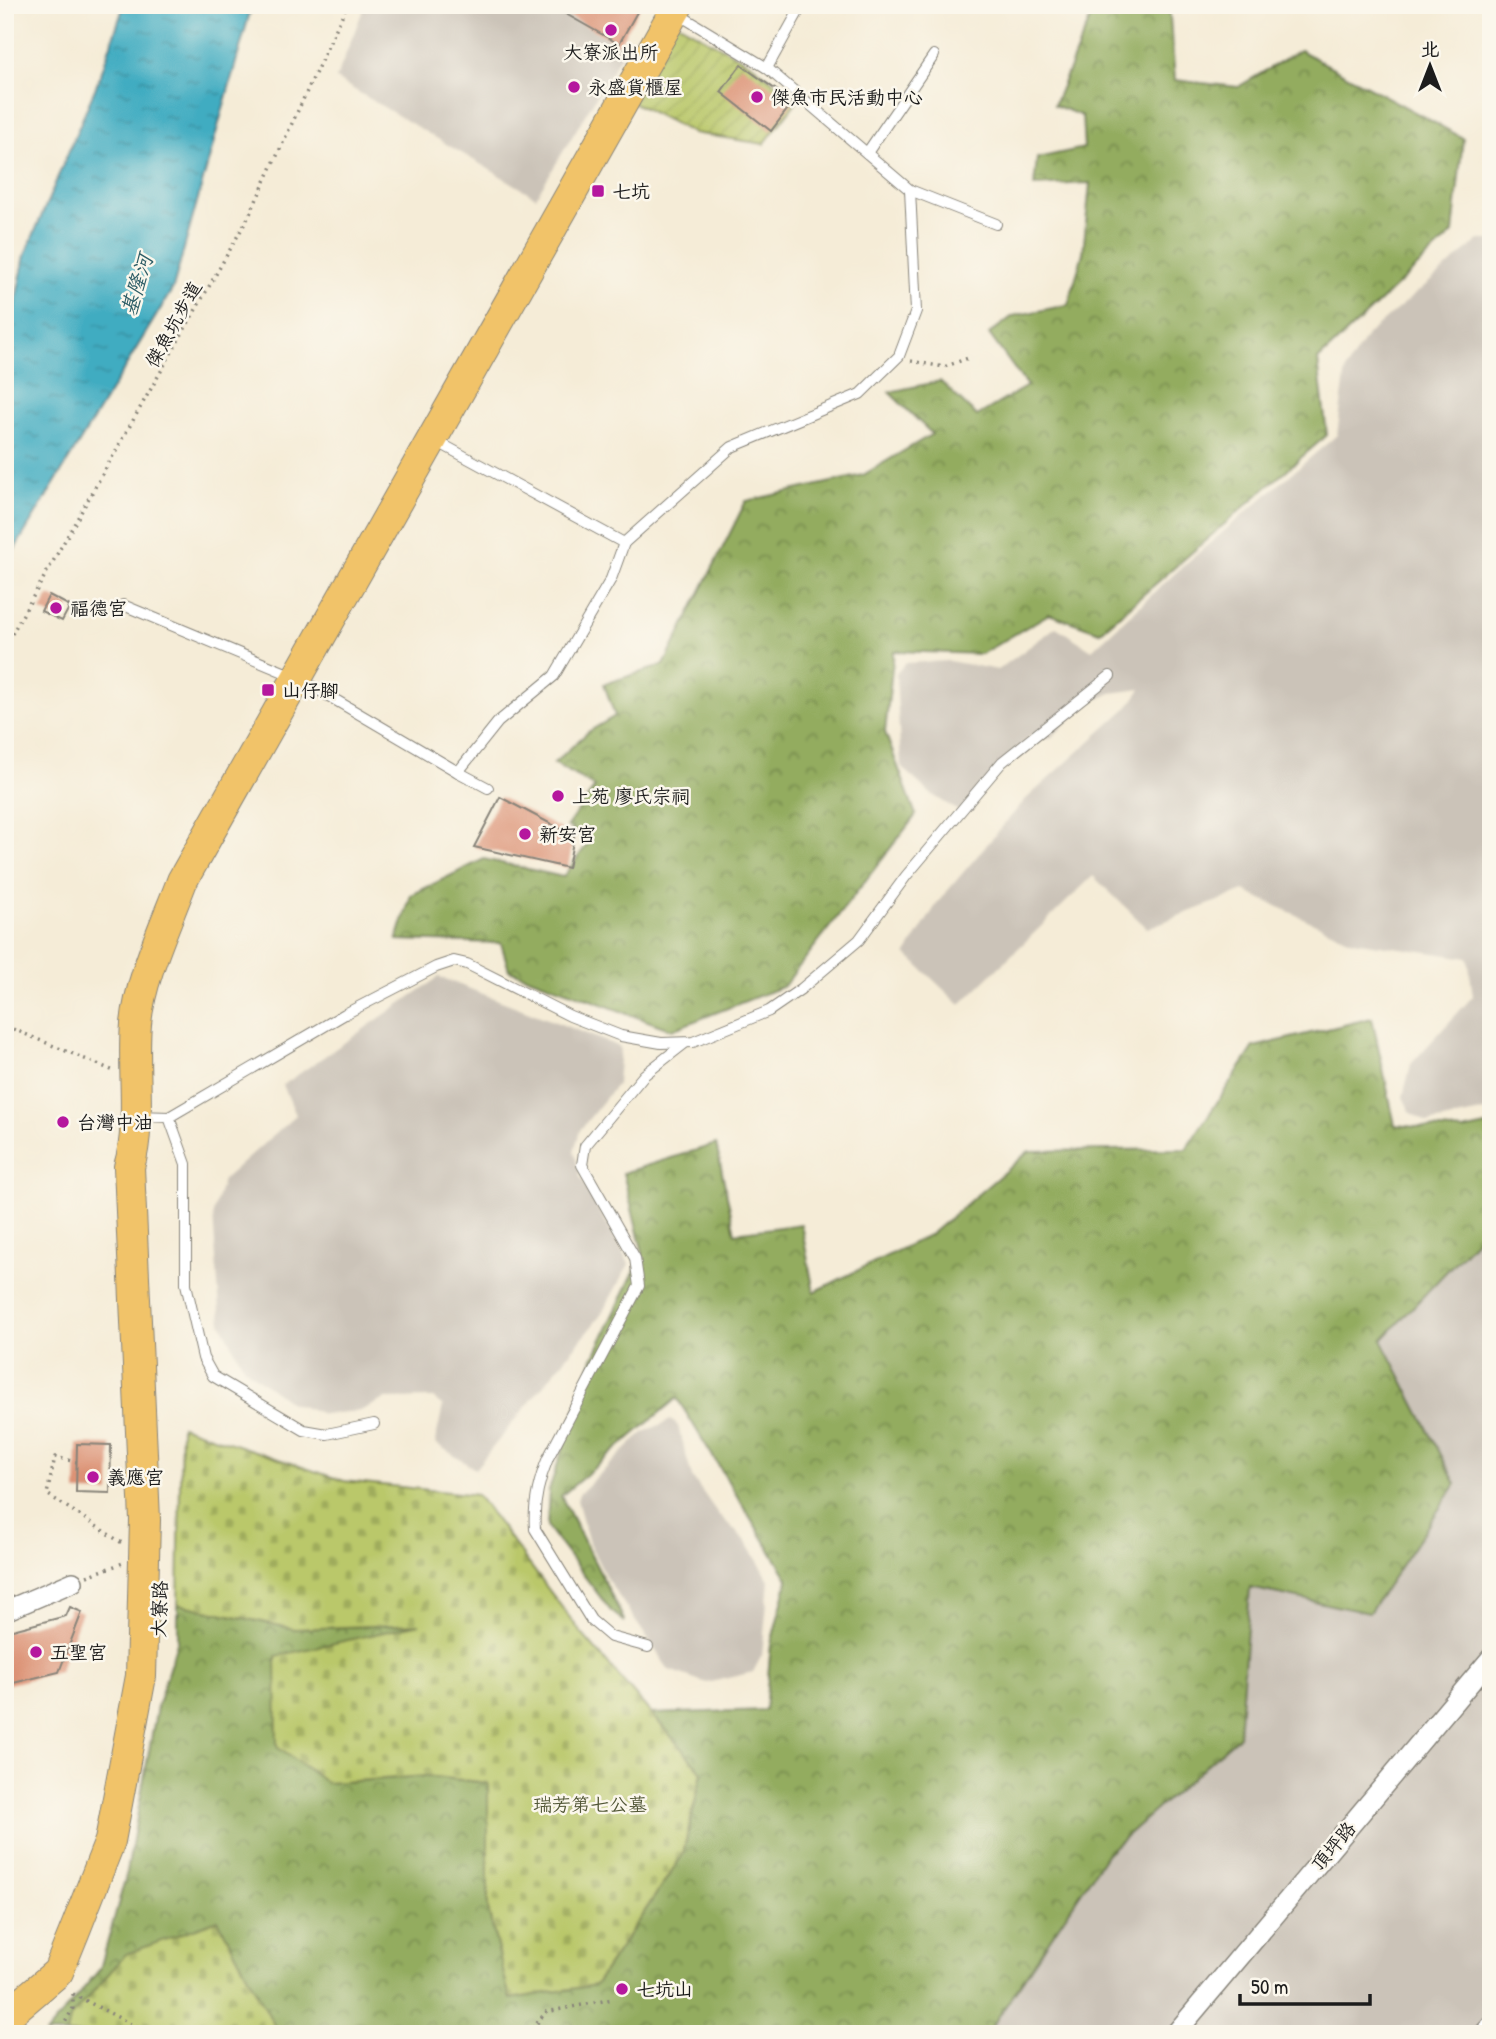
<svg xmlns="http://www.w3.org/2000/svg" width="1496" height="2039" font-family="'Patrick Hand','LXGW WenKai TC',sans-serif">
  <style>
    .industrial { fill: #cbc3b8 }
    .forest { fill: url(#forest-crowns); stroke: #58643e; stroke-width: 2 }
    .cemetery { fill: url(#cemetery-stones); stroke: #6b7244; stroke-width: 2 }
    .garden { fill: url(#garden-furrows); stroke: #6b7244; stroke-width: 2 }
    .water { fill: url(#water-ripples); stroke: #2e646e; stroke-width: 2 }
    .building { fill: #dc9275 }
    .lines { fill: none; stroke-linecap: round; stroke-linejoin: round }
    .lane-casing { stroke: #88847a; stroke-width: 12 }
    .street-casing { stroke: #88847a; stroke-width: 22 }
    .primary-casing { stroke: #88847a; stroke-width: 32 }
    .path { stroke: #88847a; stroke-width: 3.5; stroke-dasharray: 2 5; stroke-linecap: butt }
    .lane { stroke: #fff; stroke-width: 10 }
    .street { stroke: #fff; stroke-width: 19 }
    .primary { stroke: #f1c369; stroke-width: 30 }
    .poi-dot { fill: #b5179e; stroke: #fbf7ec; stroke-width: 2.5 }
    .labels { text-anchor: middle; stroke-width: 5; stroke-linejoin: round; paint-order: stroke }
    .poi-label { font-size: 19px; fill: #1c1c1c; stroke: #fbf7ec; text-anchor: start }
    .street-label { font-size: 19px; fill: #1c1c1c; stroke: #fbf7ec }
    .park-label { font-size: 19px; fill: #535838; stroke: #fbf7ec }
    .water-label { font-size: 21px; font-style: italic; fill: #2d5d66; stroke: #fbf7ec }
  </style>
  <defs>
    <pattern id="forest-crowns" width="20" height="18" patternUnits="userSpaceOnUse" patternTransform="scale(1.75)"><rect width="20" height="18" fill="#93ac5f"/><path d="M2 6a3 3 0 1 1 6 0M12 15a3 3 0 1 1 6 0" fill="none" stroke="#778b4e"/></pattern>
    <pattern id="cemetery-stones" width="16" height="16" patternUnits="userSpaceOnUse" patternTransform="scale(1.75)"><rect width="16" height="16" fill="#bac86b"/><path d="M2 7V4a2 2 0 0 1 4 0v3zM10 15v-3a2 2 0 0 1 4 0v3z" fill="#9fab5c"/></pattern>
    <pattern id="garden-furrows" width="10" height="10" patternUnits="userSpaceOnUse" patternTransform="scale(1.75)"><rect width="10" height="10" fill="#bac86b"/><path d="M-1 1l2-2M0 10L10 0M9 11l2-2" fill="none" stroke="#9fab5c"/></pattern>
    <pattern id="water-ripples" width="26" height="14" patternUnits="userSpaceOnUse" patternTransform="scale(1.75)"><rect width="26" height="14" fill="#41acc1"/><path d="M2 4q2-2 4 0t4 0M15 11q2-2 4 0t4 0" fill="none" stroke="#368b9c"/></pattern>
  </defs>
  <rect width="100%" height="100%" fill="#fbf7ec"/>
  <filter id="ink" filterUnits="userSpaceOnUse"><feTurbulence type="fractalNoise" baseFrequency=".0143" numOctaves="2"/><feDisplacementMap in="SourceGraphic" scale="14" xChannelSelector="R" yChannelSelector="G"/><feConvolveMatrix kernelMatrix="1 2 1 2 8 2 1 2 1" color-interpolation-filters="sRGB"/></filter>
  <filter id="wash" filterUnits="userSpaceOnUse"><feTurbulence type="fractalNoise" baseFrequency=".00686" numOctaves="4" result="noise"/><feDisplacementMap in="SourceGraphic" scale="28" xChannelSelector="R" yChannelSelector="G"/><feGaussianBlur stdDeviation="1.57" result="paint"/><feColorMatrix in="noise" values="0 0 0 0 0 0 0 0 0 0 0 0 0 0 0 0 0 1.4 0 .05"/><feComposite in="paint" operator="in"/></filter>
  <g filter="url(#wash)">
    <rect width="100%" height="100%" fill="#f5ecd7"/>
    <!-- industrial -->
    <g class="industrial">
      <path d="M365 5H564L561 12 619 44 624 50 536 197 336 79Z"/>
      <path d="M1479 240H1491V1110L1428 1123 1411 1113 1403 1097 1411 1064 1473 996 1468 958 1353 941 1244 891 1147 928 1093 876 960 1005 906 954 938 902 1025 800 1128 707 1141 689 1111 693 1084 706 1050 739 1029 737 960 812 931 794 901 767 896 674 905 663 949 661 998 670 1056 627 1092 650 1183 566 1337 435 1346 369 1368 334Z"/>
      <path d="M439 977 620 1047 617 1084 580 1130 574 1151 580 1176 629 1264 601 1315 475 1469 435 1443 443 1406 433 1398 385 1399 360 1411 323 1414 291 1403 244 1368 221 1323 216 1259 213 1213 223 1180 296 1115 283 1085Z"/>
      <path d="M1491 1224V2034H987L1107 1853 1239 1736 1250 1587 1369 1613 1456 1484 1382 1340Z"/>
      <path d="M671 1420 678 1426 692 1477 718 1514 746 1541 769 1580 762 1655 753 1672 707 1683 669 1670 607 1579 589 1543 577 1500 579 1494 644 1432Z"/>
    </g>
    <!-- forest -->
    <g class="forest">
      <path d="M1096 5H1169L1175 80 1238 87 1300 50 1463 138 1453 233 1318 360 1327 435 1100 632 1049 614 981 654 894 651 885 732 916 815 784 986 672 1030 509 970 501 943 397 940 411 895 484 859 563 877 589 842 567 826 595 787 554 763 588 732 615 716 604 684 664 665 746 501 863 475 932 434 889 392 940 381 977 416 1027 386 989 334 1013 316 1068 305 1083 253 1090 183 1034 186 1037 158 1084 148 1082 116 1054 105Z"/>
      <path d="M1372 1018 1395 1125 1463 1131 1491 1125V1224L1382 1340 1456 1484 1369 1613 1250 1588 1239 1736 1107 1853 987 2034H45L100 1969 127 1872 157 1707 178 1639V1604L295 1629 426 1624 327 1783 426 1776 488 1783V1909L510 1998 595 1985 683 1854 702 1773 651 1714 765 1710 771 1644 788 1579 677 1398 561 1496 625 1622 611 1611 547 1527 549 1490 593 1358 643 1253 623 1173 716 1144 735 1233 801 1224 814 1292 931 1234 1029 1151 1186 1149 1254 1047Z"/>
    </g>
    <!-- cemetery -->
    <g class="cemetery">
      <path d="M181 1426 344 1481 477 1495 583 1635 702 1772 683 1854 595 1985 510 1999 488 1909V1783L426 1776 327 1783 277 1747 276 1656 420 1624 295 1629 178 1604Z"/>
      <path d="M218 1920 279 2034H67L70 2018 126 1954Z"/>
    </g>
    <!-- garden -->
    <path class="garden" d="M656 11 753 65 797 101 764 144 693 133 626 99 645 33Z"/>
    <!-- water -->
    <path class="water" d="M124 5H252L173 288 5 565V354L25 255 100 77Z"/>
    <g id="blocks">
      <!-- building -->
      <g class="building">
        <path d="M550 5H641L619 44Z"/>
        <path d="M741 65 793 102 771 131 721 92Z"/>
        <path d="M49 595 70 606 62 621 41 611Z"/>
        <path d="M500 797 574 836 568 868 474 847Z"/>
        <path d="M77 1444 111 1445 110 1493 76 1492Z"/>
        <path d="M70 1607 82 1612 59 1672 5 1685V1632L66 1616Z"/>
      </g>
    </g>
  </g>
  <g filter="url(#ink)">
    <use href="#blocks" fill-opacity="0" stroke="#88847a" stroke-width="2"/>
    <g class="lines">
      <defs>
        <g id="lane">
          <path d="M678 14 767 68 910 190 996 224"/>
          <path d="M767 68 802 5"/>
          <path d="M867 153 934 55"/>
          <path d="M436 441 624 543 611 579 554 676 498 722 458 772 488 788"/>
          <path d="M624 543 732 447 860 394 899 356 916 311 910 190"/>
          <path d="M123 605 298 678 458 772"/>
          <path d="M138 1116 169 1117 345 1014 436 967 454 961 467 964 570 1016 621 1036 661 1043 693 1042 769 1011 801 989 859 940 906 876 1002 762 1110 676"/>
          <path d="M169 1117 186 1164V1284L203 1358 213 1376 304 1430 327 1434 374 1424"/>
          <path d="M648 1647 611 1637 591 1620 535 1529C533 1505 539 1480 548 1458L639 1286 635 1258 582 1165 585 1146 644 1075 685 1043"/>
        </g>
        <g id="street">
          <path d="M5 1611 73 1582"/>
          <path d="M1175 2034 1491 1658"/>
          <path d="M1484 2034 1491 2026"/>
        </g>
        <path id="primary" d="M5 2017 58 1972 75 1930 110 1841 141 1676 145 1520 129 1167C142 1124 132 1070 136 1024 140 978 166 924 182 881L678 5"/>
      </defs>
      <!-- lane casing -->
      <use href="#lane" class="lane-casing"/>
      <!-- street casing -->
      <use href="#street" class="street-casing"/>
      <!-- primary casing -->
      <use href="#primary" class="primary-casing"/>
      <!-- path -->
      <g class="path">
        <path d="M911 361 944 367 971 357"/>
        <path d="M5 646 249 216 347 5"/>
        <path d="M13 1029 114 1071"/>
        <path d="M77 1462 55 1457 47 1494 122 1543"/>
        <path d="M87 1576 123 1563"/>
        <path d="M73 1994 150 2034"/>
        <path d="M59 2034 73 2008V1994"/>
        <path d="M528 2034 546 2012 613 1999"/>
      </g>
      <!-- lane -->
      <use href="#lane" class="lane"/>
      <!-- street -->
      <use href="#street" class="street"/>
      <!-- primary -->
      <use href="#primary" class="primary"/>
    </g>
  </g>
  <!-- markers -->
  <g class="poi-dot">
    <circle cx="611" cy="30" r="7"/>
    <circle cx="574" cy="87" r="7"/>
    <circle cx="757" cy="97" r="7"/>
    <rect x="591" y="184" width="14" height="14" rx="3.5"/>
    <circle cx="56" cy="608" r="7"/>
    <rect x="261" y="683" width="14" height="14" rx="3.5"/>
    <circle cx="558" cy="796" r="7"/>
    <circle cx="525" cy="834" r="7"/>
    <circle cx="63" cy="1122" r="7"/>
    <circle cx="93" cy="1477" r="7"/>
    <circle cx="36" cy="1652" r="7"/>
    <circle cx="622" cy="1989" r="7"/>
  </g>
  <g class="labels">
    <!-- poi labels -->
    <g class="poi-label">
      <text x="611" y="59" text-anchor="middle">大寮派出所</text>
      <text x="588" y="94">永盛貨櫃屋</text>
      <text x="771" y="104">傑魚市民活動中心</text>
      <text x="612" y="198">七坑</text>
      <text x="70" y="615">福德宮</text>
      <text x="282" y="697">山仔腳</text>
      <text x="572" y="803">上苑 廖氏宗祠</text>
      <text x="539" y="841">新安宮</text>
      <text x="77" y="1129">台灣中油</text>
      <text x="107" y="1484">義應宮</text>
      <text x="50" y="1659">五聖宮</text>
      <text x="636" y="1996">七坑山</text>
    </g>
    <!-- street labels -->
    <g class="street-label">
      <text transform="translate(173 324) rotate(-61)" y="7">傑魚坑步道</text>
      <text transform="translate(159 1609) rotate(-88)" y="7">大寮路</text>
      <text transform="translate(1333 1846) rotate(-50)" y="7">頂坪路</text>
    </g>
    <!-- park labels -->
    <g class="park-label">
      <text x="590" y="1811">瑞芳第七公墓</text>
    </g>
    <!-- water labels -->
    <g class="water-label">
      <text transform="translate(137 285) rotate(-73)" y="7">基隆河</text>
    </g>
  </g>
  <!-- margin -->
  <rect width="1496" height="2039" fill="none" stroke="#fbf7ec" stroke-width="28"/>
  <!-- north arrow -->
  <g transform="translate(1430 66)" stroke="#fbf7ec" stroke-width="5" paint-order="stroke">
  <path d="M0-5L12 26L0 18L-12 26Z" fill="#1c1c1c"/>
  <text y="-10" font-size="19" font-weight="bold" text-anchor="middle" fill="#1c1c1c">北</text>
  </g>
  <!-- scale -->
  <path d="M1240 1994v10h130v-10" fill="none" stroke="#1c1c1c" stroke-width="3.5"/>
  <text x="1251" y="1994" font-size="21" fill="#1c1c1c" stroke="#fbf7ec" stroke-width="5" paint-order="stroke">50 m</text>
</svg>
